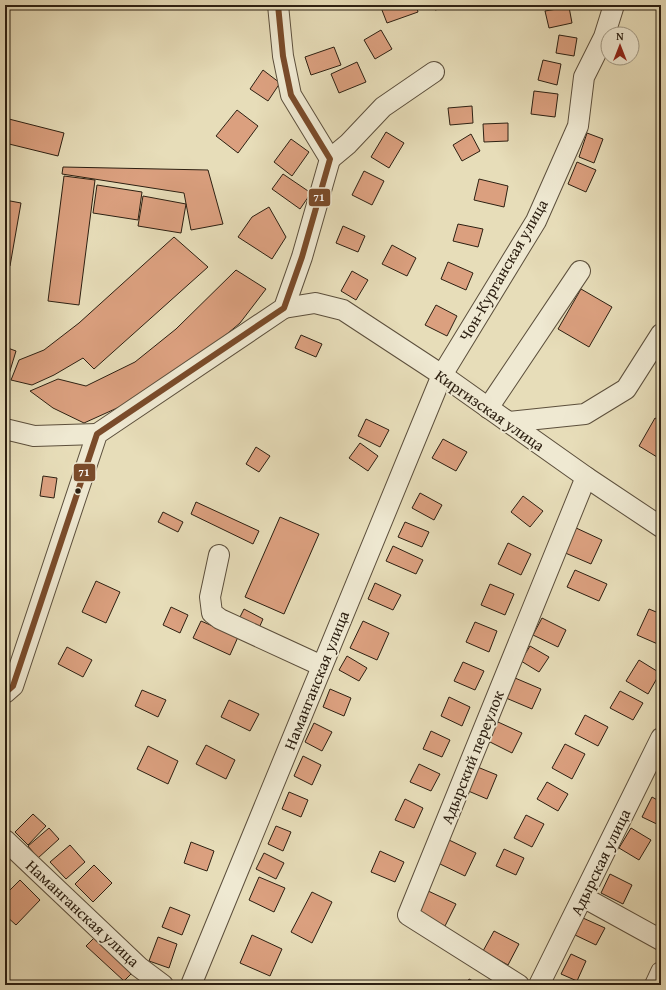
<svg xmlns="http://www.w3.org/2000/svg" width="666" height="990" font-family="'Gentium Book Plus',serif">
  <style>
    .building { fill: #dba07f; stroke: #2d2012 }
    .lines { fill: none; stroke-linecap: round; stroke-linejoin: round }
    .minor-casing { stroke: #5c4f3c; stroke-width: 22 }
    .minor { stroke: #efe9d2; stroke-width: 20 }
    .bus-1-casing { stroke: #efe9d2; stroke-width: 9 }
    .bus-1 { stroke: #7a4b2a; stroke-width: 6 }
    .bus-dot { fill: #2d2012; stroke: #efe9d2; stroke-width: 1.5 }
    .labels { text-anchor: middle; stroke-width: 3.5; stroke-linejoin: round; paint-order: stroke }
    .street-label { font-size: 16px; fill: #2d2012; stroke: #efe9d2 }
    .line-badge { stroke: #efe9d2; stroke-width: 1.5 }
    .badge-label { font-size: 11px; text-anchor: middle; font-weight: bold; fill: #fff }
  </style>
  <rect width="100%" height="100%" fill="#e7ddb9"/>
  <filter id="stains"><feTurbulence type="fractalNoise" baseFrequency=".005" numOctaves="4"/><feColorMatrix values="0 0 0 0 .2 0 0 0 0 .09 0 0 0 0 .02 0 0 0 .5 -.17"/></filter>
  <radialGradient id="worn" r=".72"><stop offset=".6" stop-color="#630" stop-opacity="0"/><stop offset="1" stop-color="#630" stop-opacity=".3"/></radialGradient>
  <!-- building -->
  <g class="building">
    <path d="M380 5H416L418 12 387 23Z"/>
    <path d="M434 5H458L435 10Z"/>
    <path d="M569 7 572 23 549 28 545 11Z"/>
    <path d="M381 30 392 49 375 59 364 40Z"/>
    <path d="M559 35 577 38 574 56 556 53Z"/>
    <path d="M334 47 341 65 311 75 305 57Z"/>
    <path d="M543 60 561 64 557 85 538 80Z"/>
    <path d="M357 62 366 82 339 93 331 74Z"/>
    <path d="M263 70 280 83 268 101 250 89Z"/>
    <path d="M534 91 558 94 555 117 531 114Z"/>
    <path d="M472 106 473 123 450 125 448 108Z"/>
    <path d="M237 110 258 126 238 153 216 136Z"/>
    <path d="M5 118 64 133 58 156 5 143Z"/>
    <path d="M508 123V141L484 142 483 124Z"/>
    <path d="M386 132 404 143 389 168 371 157Z"/>
    <path d="M587 133 603 139 594 163 579 157Z"/>
    <path d="M471 134 480 151 462 161 453 145Z"/>
    <path d="M291 139 309 152 292 176 274 162Z"/>
    <path d="M577 162 596 170 586 192 568 184Z"/>
    <path d="M63 167 208 170 223 224 191 230 184 193 62 174Z"/>
    <path d="M364 171 384 181 372 205 352 195Z"/>
    <path d="M283 174 311 193 300 209 272 189Z"/>
    <path d="M64 176 95 180 79 305 48 301Z"/>
    <path d="M479 179 508 186 504 207 474 200Z"/>
    <path d="M97 185 142 192 138 220 93 213Z"/>
    <path d="M143 196 186 204 181 233 138 226Z"/>
    <path d="M5 200 21 203 10 266 5 265Z"/>
    <path d="M269 207 286 237 272 259 238 237 252 217Z"/>
    <path d="M458 224 483 229 478 247 453 241Z"/>
    <path d="M343 226 365 236 358 252 336 243Z"/>
    <path d="M174 237 208 267 94 369 83 358 54 375 32 385 11 380 19 360 44 350 79 323Z"/>
    <path d="M392 245 416 258 407 276 382 264Z"/>
    <path d="M448 262 473 273 466 290 441 279Z"/>
    <path d="M236 270 266 289 240 323 202 355 126 404 84 423 53 408 30 391 58 379 86 386 135 362 176 329Z"/>
    <path d="M352 271 368 280 356 300 341 291Z"/>
    <path d="M581 289 612 307 589 347 558 329Z"/>
    <path d="M436 305 457 316 447 336 425 325Z"/>
    <path d="M301 335 322 344 316 357 295 348Z"/>
    <path d="M5 347 16 351 6 384H5Z"/>
    <path d="M655 418 661 421V450L657 457 639 446Z"/>
    <path d="M366 419 389 430 380 447 358 436Z"/>
    <path d="M443 439 467 452 456 471 432 458Z"/>
    <path d="M360 443 378 456 368 471 349 458Z"/>
    <path d="M256 447 270 456 259 472 246 464Z"/>
    <path d="M43 476 57 478 54 498 40 496Z"/>
    <path d="M420 493 442 505 434 520 412 508Z"/>
    <path d="M523 496 543 511 530 527 511 512Z"/>
    <path d="M196 502 259 531 253 544 191 514Z"/>
    <path d="M163 512 183 522 178 532 158 522Z"/>
    <path d="M280 517 319 534 284 614 245 597Z"/>
    <path d="M405 522 429 532 422 547 398 537Z"/>
    <path d="M574 527 602 540 591 564 563 552Z"/>
    <path d="M508 543 531 554 521 575 498 564Z"/>
    <path d="M393 546 423 560 416 574 386 561Z"/>
    <path d="M575 570 607 584 599 601 567 587Z"/>
    <path d="M96 581 120 592 106 623 82 612Z"/>
    <path d="M375 583 401 595 393 610 368 599Z"/>
    <path d="M490 584 514 594 505 615 481 605Z"/>
    <path d="M171 607 188 615 180 633 163 625Z"/>
    <path d="M244 609 263 619 259 628 239 619Z"/>
    <path d="M649 609 661 614 660 645 637 635Z"/>
    <path d="M542 618 566 630 558 647 533 635Z"/>
    <path d="M201 621 238 637 230 655 193 638Z"/>
    <path d="M363 621 389 633 377 660 350 648Z"/>
    <path d="M475 622 497 631 489 652 466 642Z"/>
    <path d="M530 646 549 657 539 672 521 661Z"/>
    <path d="M67 647 92 660 83 677 58 664Z"/>
    <path d="M347 656 367 668 359 681 339 670Z"/>
    <path d="M639 660 660 673 648 694 626 681Z"/>
    <path d="M463 662 484 671 475 690 454 681Z"/>
    <path d="M515 678 541 689 532 709 506 698Z"/>
    <path d="M330 689 351 698 344 716 323 707Z"/>
    <path d="M142 690 166 700 158 717 135 706Z"/>
    <path d="M620 691 643 703 633 720 610 708Z"/>
    <path d="M449 697 470 707 462 726 441 716Z"/>
    <path d="M229 700 259 714 250 731 221 717Z"/>
    <path d="M585 715 608 727 598 746 575 734Z"/>
    <path d="M498 722 522 733 512 753 488 741Z"/>
    <path d="M314 723 332 732 322 751 305 742Z"/>
    <path d="M431 731 450 740 442 757 423 749Z"/>
    <path d="M565 744 585 754 572 779 552 768Z"/>
    <path d="M206 745 235 760 226 779 196 764Z"/>
    <path d="M148 746 178 761 168 784 137 769Z"/>
    <path d="M303 756 321 765 312 785 294 776Z"/>
    <path d="M419 764 440 774 431 791 410 782Z"/>
    <path d="M475 766 497 775 487 799 466 790Z"/>
    <path d="M547 782 568 794 558 811 537 799Z"/>
    <path d="M289 792 308 800 301 817 282 809Z"/>
    <path d="M652 797 661 802V826L642 817Z"/>
    <path d="M405 799 423 808 414 828 395 820Z"/>
    <path d="M33 814 46 826 28 845 15 832Z"/>
    <path d="M526 815 544 824 532 847 514 838Z"/>
    <path d="M276 826 291 832 283 851 268 844Z"/>
    <path d="M49 828 59 839 38 858 28 846Z"/>
    <path d="M631 828 651 840 639 860 619 848Z"/>
    <path d="M449 840 476 853 465 876 438 863Z"/>
    <path d="M191 842 214 851 207 871 184 863Z"/>
    <path d="M70 845 85 862 66 879 50 862Z"/>
    <path d="M504 849 524 858 516 875 496 866Z"/>
    <path d="M380 851 404 862 395 882 371 872Z"/>
    <path d="M264 853 284 863 276 879 256 869Z"/>
    <path d="M94 865 112 883 93 902 75 884Z"/>
    <path d="M610 874 632 885 623 904 601 893Z"/>
    <path d="M259 877 285 888 274 912 249 900Z"/>
    <path d="M20 880 40 900 16 925 5 915V895Z"/>
    <path d="M426 890 456 904 445 926 415 912Z"/>
    <path d="M312 892 332 902 312 943 291 932Z"/>
    <path d="M170 907 190 915 182 935 162 927Z"/>
    <path d="M583 918 605 928 596 945 575 935Z"/>
    <path d="M494 931 519 944 508 965 483 951Z"/>
    <path d="M252 935 282 949 270 976 240 963Z"/>
    <path d="M95 937 133 972 124 981 86 946Z"/>
    <path d="M158 937 177 944 169 968 149 961Z"/>
    <path d="M571 954 586 961 577 981 561 974Z"/>
    <path d="M469 979 481 985H466Z"/>
  </g>
  <g class="lines">
    <defs>
      <g id="minor">
        <path d="M330 159 348 144 383 107 434 72"/>
        <path d="M284 308 315 303 343 310 442 375 586 477 661 527"/>
        <path d="M488 408 580 271"/>
        <path d="M508 422 585 414 626 389 661 334"/>
        <path d="M5 429 34 436 97 434"/>
        <path d="M219 555 210 597 212 613 220 619 322 666"/>
        <path d="M5 693 13 686 97 434 284 308 302 257 330 159 291 95 283 56 278 5"/>
        <path d="M5 840 139 967 163 985"/>
        <path d="M583 897 661 940"/>
        <path d="M191 985 442 375 536 221 578 126 584 77 604 37 614 5"/>
        <path d="M519 985 408 915 586 477"/>
        <path d="M539 985 661 738"/>
        <path d="M655 985 661 972"/>
      </g>
    </defs>
    <!-- minor casing -->
    <use href="#minor" class="minor-casing"/>
    <!-- minor -->
    <use href="#minor" class="minor"/>
    <defs>
      <path id="bus-1" d="M5 693 13 686 97 434 284 308 302 257 330 159 291 95 283 56 278 5"/>
    </defs>
    <!-- bus-1 casing -->
    <use href="#bus-1" class="bus-1-casing"/>
    <!-- bus-1 -->
    <use href="#bus-1" class="bus-1"/>
  </g>
  <!-- markers -->
  <circle class="bus-dot" cx="78" cy="491" r="3.5"/>
  <g class="labels">
    <!-- street labels -->
    <g class="street-label">
      <text transform="translate(503 270) rotate(-60)" y="6">Чон-Курганская улица</text>
      <text transform="translate(490 410) rotate(35)" y="6">Киргизская улица</text>
      <text transform="translate(316 680) rotate(-68)" y="6">Наманганская улица</text>
      <text transform="translate(472 757) rotate(-68)" y="6">Адырский переулок</text>
      <text transform="translate(600 862) rotate(-64)" y="6">Адырская улица</text>
      <text transform="translate(83 913) rotate(43)" y="6">Наманганская улица</text>
    </g>
  </g>
  <g class="line-badge">
    <rect x="308" y="188" width="23" height="19" rx="4" fill="#7a4b2a"/>
    <rect x="73" y="463" width="23" height="19" rx="4" fill="#7a4b2a"/>
  </g>
  <g class="badge-label">
    <text x="319" y="201">71</text>
    <text x="84" y="476">71</text>
  </g>
  <!-- margin -->
  <rect width="666" height="990" fill="none" stroke="#e7ddb9" stroke-width="20"/>
  <rect x="6" y="6" width="654" height="978" fill="none" stroke="#2d2012" stroke-width="2"/>
  <rect x="10" y="10" width="646" height="970" fill="none" stroke="#2d2012"/>
  <!-- north arrow -->
  <g transform="translate(620 46)"><circle r="19" fill="#efe9d2" stroke="#a19985"/>
  <path d="M0-3L7 15L0 10L-7 15Z" fill="#8f2418"/>
  <text y="-6" font-size="11" font-weight="bold" text-anchor="middle" fill="#2d2012">N</text>
  </g>
  <rect width="100%" height="100%" filter="url(#stains)"/>
  <rect width="100%" height="100%" fill="url(#worn)"/>
</svg>
